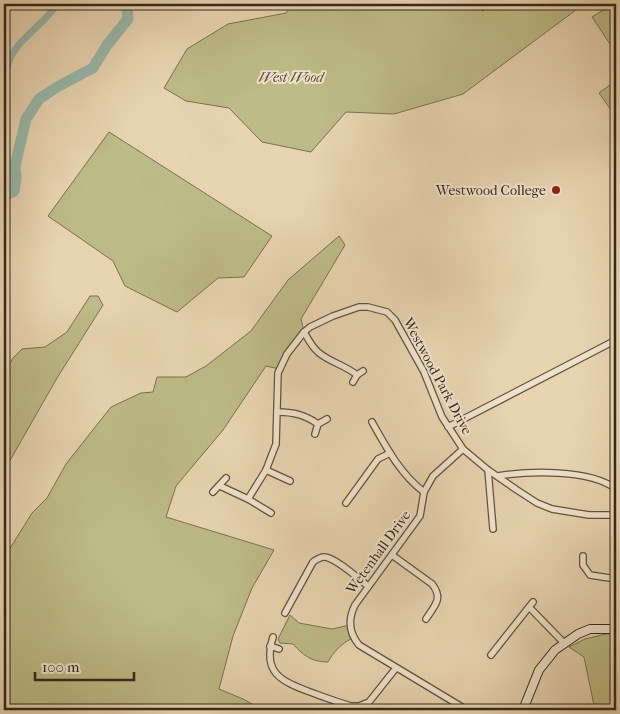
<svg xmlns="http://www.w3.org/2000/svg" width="620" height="714" font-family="'IM FELL French Canon',serif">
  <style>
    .green { fill: #bdbb87; stroke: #797251 }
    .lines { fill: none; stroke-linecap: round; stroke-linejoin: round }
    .canal { stroke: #97b8aa; stroke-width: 7 }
    .river { stroke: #97b8aa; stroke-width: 11 }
    .street-casing { stroke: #625340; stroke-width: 8 }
    .secondary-casing { stroke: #35281b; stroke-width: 10 }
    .street { stroke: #f0e3cc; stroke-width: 5.5 }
    .secondary { stroke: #f0e3cc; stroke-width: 8 }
    .poi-dot { fill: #8f2418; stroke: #f0e3cc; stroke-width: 2 }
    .labels { text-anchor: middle; stroke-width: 4; stroke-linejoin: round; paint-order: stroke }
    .park-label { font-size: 14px; font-style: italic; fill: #574d36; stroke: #f0e3cc }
    .poi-label { font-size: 14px; fill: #35281b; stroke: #f0e3cc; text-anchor: end }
    .street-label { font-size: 14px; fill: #35281b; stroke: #f0e3cc }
  </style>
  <rect width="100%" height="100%" fill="#e8d4b1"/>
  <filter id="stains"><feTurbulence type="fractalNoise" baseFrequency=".004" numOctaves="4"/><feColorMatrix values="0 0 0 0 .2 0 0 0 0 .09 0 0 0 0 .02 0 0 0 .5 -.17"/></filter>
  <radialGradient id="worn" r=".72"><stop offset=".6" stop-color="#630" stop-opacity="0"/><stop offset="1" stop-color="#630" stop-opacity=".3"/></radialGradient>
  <!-- green -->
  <g class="green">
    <path d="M292 4H424L422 9 432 8 445 4H473L483 11 491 4H584L463 94 394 114 346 112 311 152 262 142 229 108 186 101 164 88 187 49 228 24 286 13Z"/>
    <path d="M613 4H616V53L592 17Z"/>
    <path d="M614 82 616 84V117L599 93Z"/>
    <path d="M109 132 272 236 244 277 218 278 177 312 125 286 113 261 48 216Z"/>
    <path d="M339 236 345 245 301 319 304 332 279 369 266 366 223 430 176 486 166 517 274 550 252 588 233 636 219 689 243 699 263 710H4V558L32 513 47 498 66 464 111 407 141 393 153 392 157 377H186L206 366 251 331 288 280Z"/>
    <path d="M90 296H98L103 305 57 378 4 471V374L13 358 22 349 45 347 67 332Z"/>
    <path d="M290 615 299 623 332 629 350 625 353 638C342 643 334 651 328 662 312 662 304 656 293 644L280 643 278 639Z"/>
    <path d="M606 634H616V710H595L584 657 569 647 585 639Z"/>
  </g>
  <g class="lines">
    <!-- canal -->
    <path class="canal" d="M4 92C6 83 5 71 9 61 18 38 44 25 57 4"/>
    <!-- river -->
    <path class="river" d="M4 196 14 191 16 179 15 166 26 119 39 99 57 87 93 68 107 45 128 19 127 4"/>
    <defs>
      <g id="street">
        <path d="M304 332C308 339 312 347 318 352 329 362 345 365 357 375"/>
        <path d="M353 382 357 375 363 371"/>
        <path d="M277 412C294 412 305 415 318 424"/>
        <path d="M372 422C386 447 401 475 424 492"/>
        <path d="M448 427 616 340"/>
        <path d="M315 434 318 424 327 419"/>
        <path d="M463 449 433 476 424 492 420 516 355 605C348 619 349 633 359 645L467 710"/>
        <path d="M266 470 290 481"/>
        <path d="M488 470 493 529"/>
        <path d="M498 476C529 471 590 469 616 489"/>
        <path d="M220 486 248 499 271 513"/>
        <path d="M213 492 226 478"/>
        <path d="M248 499 266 470 276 444 278 373 287 354 304 332 310 327 333 316 359 307H368L387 312 395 320 424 372 442 417 463 449 488 470 517 490 537 503 552 509 589 515H616"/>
        <path d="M346 503 378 459 390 453"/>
        <path d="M392 555 432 584C444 599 434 606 426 619"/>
        <path d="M583 556V565L590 575 616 579"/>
        <path d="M616 592V597"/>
        <path d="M529 607 564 643"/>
        <path d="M285 613 313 562C316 560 320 557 324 557 335 557 359 579 368 586"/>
        <path d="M273 637C262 673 281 681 310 692 324 697 337 702 351 706H359L369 702 396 668"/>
        <path d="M270 646 279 649"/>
        <path d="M491 655 533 602"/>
      </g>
      <path id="secondary" d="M523 710 539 670 555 650 578 634 590 629H616"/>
    </defs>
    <!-- street casing -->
    <use href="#street" class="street-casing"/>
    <!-- secondary casing -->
    <use href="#secondary" class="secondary-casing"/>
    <!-- street -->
    <use href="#street" class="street"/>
    <!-- secondary -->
    <use href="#secondary" class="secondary"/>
  </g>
  <!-- markers -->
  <circle class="poi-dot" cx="556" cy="190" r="5"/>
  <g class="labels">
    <!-- park labels -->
    <g class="park-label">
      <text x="291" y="82">West Wood</text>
    </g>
    <!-- poi labels -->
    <g class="poi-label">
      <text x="546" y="195">Westwood College</text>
    </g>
    <!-- street labels -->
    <g class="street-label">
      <text transform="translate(438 376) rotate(62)" y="5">Westwood Park Drive</text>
      <text transform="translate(378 552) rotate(-54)" y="5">Wetenhall Drive</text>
    </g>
  </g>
  <!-- margin -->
  <rect width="620" height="714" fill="none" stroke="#e8d4b1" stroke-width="20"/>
  <rect x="5" y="5" width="610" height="704" fill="none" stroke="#35281b" stroke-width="2.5"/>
  <rect x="10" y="10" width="600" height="694" fill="none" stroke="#35281b"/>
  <!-- scale -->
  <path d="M35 672v8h99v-8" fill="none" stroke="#35281b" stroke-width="2.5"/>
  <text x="42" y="672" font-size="15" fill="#35281b" stroke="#f0e3cc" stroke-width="4" paint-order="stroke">100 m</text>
  <rect width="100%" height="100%" filter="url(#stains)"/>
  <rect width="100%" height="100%" fill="url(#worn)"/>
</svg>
